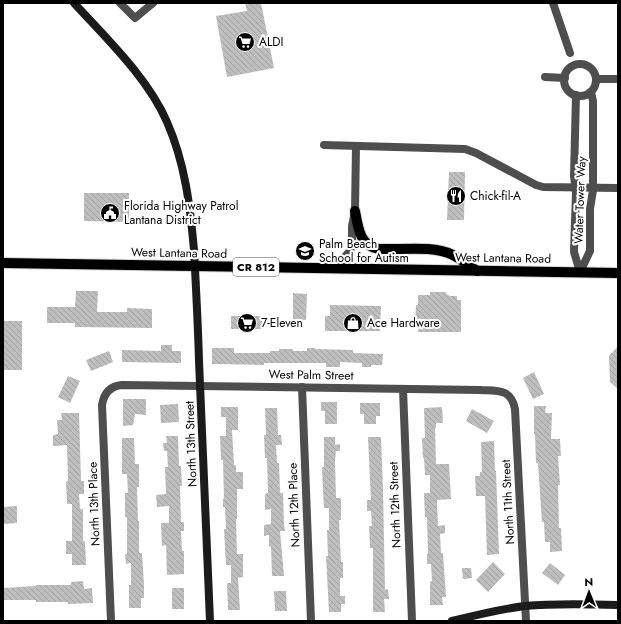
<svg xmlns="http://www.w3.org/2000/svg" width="621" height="624" font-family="Jost,sans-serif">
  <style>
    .building { fill: url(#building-back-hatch) }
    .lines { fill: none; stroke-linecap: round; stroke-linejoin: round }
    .primary-casing { stroke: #dbdbdb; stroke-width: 12 }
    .street { stroke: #4e4e4e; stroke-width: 8 }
    .secondary { stroke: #1b1b1b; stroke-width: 8 }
    .primary { stroke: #000; stroke-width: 10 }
    .labels { text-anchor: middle; stroke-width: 4; stroke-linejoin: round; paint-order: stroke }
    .shield { fill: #fff; stroke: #4c4c4c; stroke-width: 1 }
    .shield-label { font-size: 11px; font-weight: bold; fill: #000 }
    .poi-label { font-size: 12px; fill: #000; stroke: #fff; text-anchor: start }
    .street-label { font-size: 12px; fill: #000; stroke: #fff }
  </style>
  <defs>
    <pattern id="building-back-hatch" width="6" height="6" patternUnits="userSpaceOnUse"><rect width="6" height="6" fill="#bebebe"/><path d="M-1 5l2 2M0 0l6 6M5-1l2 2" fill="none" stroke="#a2a2a2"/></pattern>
  </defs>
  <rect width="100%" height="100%" fill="#fff"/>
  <!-- building -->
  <g class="building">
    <path d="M245 3H261L274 68 227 77 216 16 247 11Z"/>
    <path d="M449 172H465L464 220H447Z"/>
    <path d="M84 193H129V222L84 221Z"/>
    <path d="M76 291H98L97 312H127V308L152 309V328L75 327V323H47V307H75Z"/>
    <path d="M430 292H446V294L450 296H457V300H461V332H418V326H415L416 305H418V295H430Z"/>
    <path d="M293 293 307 294 306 320 293 319Z"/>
    <path d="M330 305 381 306 380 331H325V316H330Z"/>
    <rect x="231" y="316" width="32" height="13"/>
    <rect x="3" y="321" width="19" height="49"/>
    <path d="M161 345H172V351H181V363L122 362V350L161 351Z"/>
    <path d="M618 346V389L610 382 609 356Z"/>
    <path d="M212 348H234V353H270V351H279V349H293V351H307V348H315V349L353 350V353L383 354 382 365H371V367H362V363L340 362V367H326V363H264V365L212 364Z"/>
    <path d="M109 351 113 362 91 371 86 360Z"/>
    <path d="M534 372 544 394 533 399 523 378Z"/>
    <path d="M68 376 80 381 70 403 58 397Z"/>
    <path d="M123 399H146V415L135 414 133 425 123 426Z"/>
    <path d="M321 402H337V424H325V411H321Z"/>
    <path d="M360 403H380V416H376V424H364V414H360Z"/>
    <path d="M178 404 179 422 161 423 160 405Z"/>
    <path d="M534 406H546L545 413H552L551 439H560L561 456H558L560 485H558L559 528H561L562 551 550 552V542H545L544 522H542L538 463H536L535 434H534Z"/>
    <path d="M221 407H238V430H232L234 465H236V472H243V489H237V519H236L237 554H243V577L238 578 240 610H228L227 583H231V565H226L224 529H226L225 507H223V499H224L223 460H221L220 436H226V417H221Z"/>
    <path d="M442 407 443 423H436V428H435L436 464H449L451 499 437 500 438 526 445 525V533L440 534 441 553H443L446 597H442L443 605H430V582L432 581 431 564H427V554H428L427 517H425L424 493H430V475H425L424 458H423L422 438H425L424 408Z"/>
    <path d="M265 408H277L278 435H281L282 445H276L277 463H279L280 493H283L284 524 285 531H280L284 576H272L271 546 269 547V535L264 536V525L271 524V509L265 510V494L268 493 267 458H265L264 435H266Z"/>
    <path d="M472 409 494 421 487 433 466 421Z"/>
    <path d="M61 413H79L81 481H84V494H79L80 509H83V541H85L86 565H72V554H66V541H72V504H67L66 482 68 481 67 445 53 446V435L58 434 57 420H62Z"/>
    <path d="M166 436H178L179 466H181L182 486H180L181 522H184V531H181L182 551H184V574L167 575 166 545 162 546 161 523H169V506L157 507 156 495 166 494 165 467H168L167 451H164L163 443H167Z"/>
    <path d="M324 437H335V445L340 444V451H336L335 461 336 498H341V520H339L341 562H343V578H340V596H345V604H341V612H329L326 556H328L327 530H329V508H324L323 491 322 467H324Z"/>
    <path d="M368 437H381L383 489 385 590 388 589 389 599H384L385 612H373V548H370L369 526H372L371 511H367V500H371Z"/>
    <path d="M122 438H134L135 464H139V487H137L138 521H139V553H142L144 585V598H141V608H129V585H131V563L126 564 125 554H127V517H125V493H128L127 474H122Z"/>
    <path d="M494 441 495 471H496L499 554 487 555 485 496H476L475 476H480V472H482L481 442Z"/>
    <path d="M17 506V523L3 524V507Z"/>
    <path d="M493 562 505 574 488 592 476 580Z"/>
    <path d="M550 563 565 575 558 585 542 573Z"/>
    <path d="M462 568H471L472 578 463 579Z"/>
    <path d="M83 581 84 589 92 588 93 603 68 604V602H36V600H3V588L36 586V585H71V582Z"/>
    <rect x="172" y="588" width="12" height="21"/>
    <path d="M274 591H286L287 611H275Z"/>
  </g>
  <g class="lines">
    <defs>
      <g id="primary">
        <path d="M355 211C358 228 360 246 379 249 401 250 433 245 453 255 461 259 469 266 477 271"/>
        <path d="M3 263 618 273"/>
      </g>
    </defs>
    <!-- primary casing -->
    <use href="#primary" class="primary-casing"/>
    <!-- street -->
    <g class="street">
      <path d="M120 3 135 18 153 3"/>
      <path d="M553 3 570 53"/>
      <circle cx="580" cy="80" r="16"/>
      <path d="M545 77 565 78"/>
      <path d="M596 79H616"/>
      <path d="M576 95 574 176 576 193 574 252 580 272"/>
      <path d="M324 145 465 149 476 153 536 185 543 187 618 188"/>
      <path d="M335 268 350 251 352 246V226L355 211 356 146"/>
      <path d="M580 272 590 251V209L593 190V101L591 92"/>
      <path d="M302 387 311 621"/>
      <path d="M403 389 412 621"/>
      <path d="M111 621 102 405C104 393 110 386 122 385L480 390C497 391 511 388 515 409L526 621"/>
    </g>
    <!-- secondary -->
    <g class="secondary">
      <path d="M74 3C106 38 148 78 167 122 185 163 190 205 194 250 196 287 198 324 199 361 203 448 206 534 210 621"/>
      <path d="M452 621C476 615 500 609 525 606 556 603 587 604 618 605"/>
    </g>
    <!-- primary -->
    <use href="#primary" class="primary"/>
  </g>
  <!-- icons -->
  <defs>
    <symbol id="supermarket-disc" viewBox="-11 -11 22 22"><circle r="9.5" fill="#000" stroke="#fff"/><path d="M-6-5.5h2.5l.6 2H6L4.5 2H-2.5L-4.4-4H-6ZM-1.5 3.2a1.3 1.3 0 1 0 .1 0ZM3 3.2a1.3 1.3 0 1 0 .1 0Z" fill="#fff"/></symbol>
    <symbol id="restaurant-disc" viewBox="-11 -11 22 22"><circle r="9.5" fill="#000" stroke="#fff"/><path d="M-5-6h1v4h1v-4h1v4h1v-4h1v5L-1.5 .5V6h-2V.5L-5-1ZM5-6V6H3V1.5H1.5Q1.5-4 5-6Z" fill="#fff"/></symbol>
    <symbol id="civic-disc" viewBox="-11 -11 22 22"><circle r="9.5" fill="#000" stroke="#fff"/><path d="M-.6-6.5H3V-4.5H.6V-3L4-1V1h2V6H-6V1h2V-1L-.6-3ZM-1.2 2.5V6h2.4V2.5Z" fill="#fff"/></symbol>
    <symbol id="school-disc" viewBox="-11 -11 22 22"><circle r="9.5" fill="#000" stroke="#fff"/><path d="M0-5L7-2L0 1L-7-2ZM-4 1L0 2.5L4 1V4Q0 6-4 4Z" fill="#fff"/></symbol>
    <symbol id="shop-disc" viewBox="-11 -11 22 22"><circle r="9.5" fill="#000" stroke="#fff"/><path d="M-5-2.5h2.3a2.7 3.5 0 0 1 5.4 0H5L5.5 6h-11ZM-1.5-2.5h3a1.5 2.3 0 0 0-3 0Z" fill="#fff"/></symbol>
  </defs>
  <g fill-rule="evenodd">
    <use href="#supermarket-disc" x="234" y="31" width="22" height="22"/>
    <use href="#restaurant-disc" x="445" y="185" width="22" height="22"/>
    <use href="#civic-disc" x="99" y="202" width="22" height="22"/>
    <use href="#school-disc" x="294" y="240" width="22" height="22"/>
    <use href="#supermarket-disc" x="236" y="312" width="22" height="22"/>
    <use href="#shop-disc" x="342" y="312" width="22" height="22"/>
  </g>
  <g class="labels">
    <!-- shield labels -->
    <rect class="shield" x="233" y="258" width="46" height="18" rx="3"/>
    <g class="shield-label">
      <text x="256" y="271">CR 812</text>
    </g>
    <!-- poi labels -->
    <g class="poi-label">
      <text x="259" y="46">ALDI</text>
      <text x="470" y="200">Chick-fil-A</text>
      <text x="124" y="210">Florida Highway Patrol<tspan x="124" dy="14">Lantana District</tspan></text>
      <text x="319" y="248">Palm Beach<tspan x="319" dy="14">School for Autism</tspan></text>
      <text x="261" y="327">7-Eleven</text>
      <text x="367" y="327">Ace Hardware</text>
    </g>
    <!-- street labels -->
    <g class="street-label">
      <text transform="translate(580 200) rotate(-88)" y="4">Water Tower Way</text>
      <text transform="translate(179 253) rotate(1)" y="4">West Lantana Road</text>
      <text transform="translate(503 258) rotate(1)" y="4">West Lantana Road</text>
      <text transform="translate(311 375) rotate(1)" y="4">West Palm Street</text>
      <text transform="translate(191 444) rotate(-92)" y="4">North 13th Street</text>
      <text transform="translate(508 502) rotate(-93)" y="4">North 11th Street</text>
      <text transform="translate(94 504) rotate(-92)" y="4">North 13th Place</text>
      <text transform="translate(294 505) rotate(-92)" y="4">North 12th Place</text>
      <text transform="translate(395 505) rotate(-92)" y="4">North 12th Street</text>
    </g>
  </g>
  <!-- border -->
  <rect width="621" height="624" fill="none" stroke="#000000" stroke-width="8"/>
  <!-- north arrow -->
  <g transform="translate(589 592) rotate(359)" stroke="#ffffff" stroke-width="3" paint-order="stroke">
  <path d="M0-3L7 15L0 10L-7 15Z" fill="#000000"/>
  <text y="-6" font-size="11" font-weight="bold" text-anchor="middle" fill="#000000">N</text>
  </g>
</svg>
